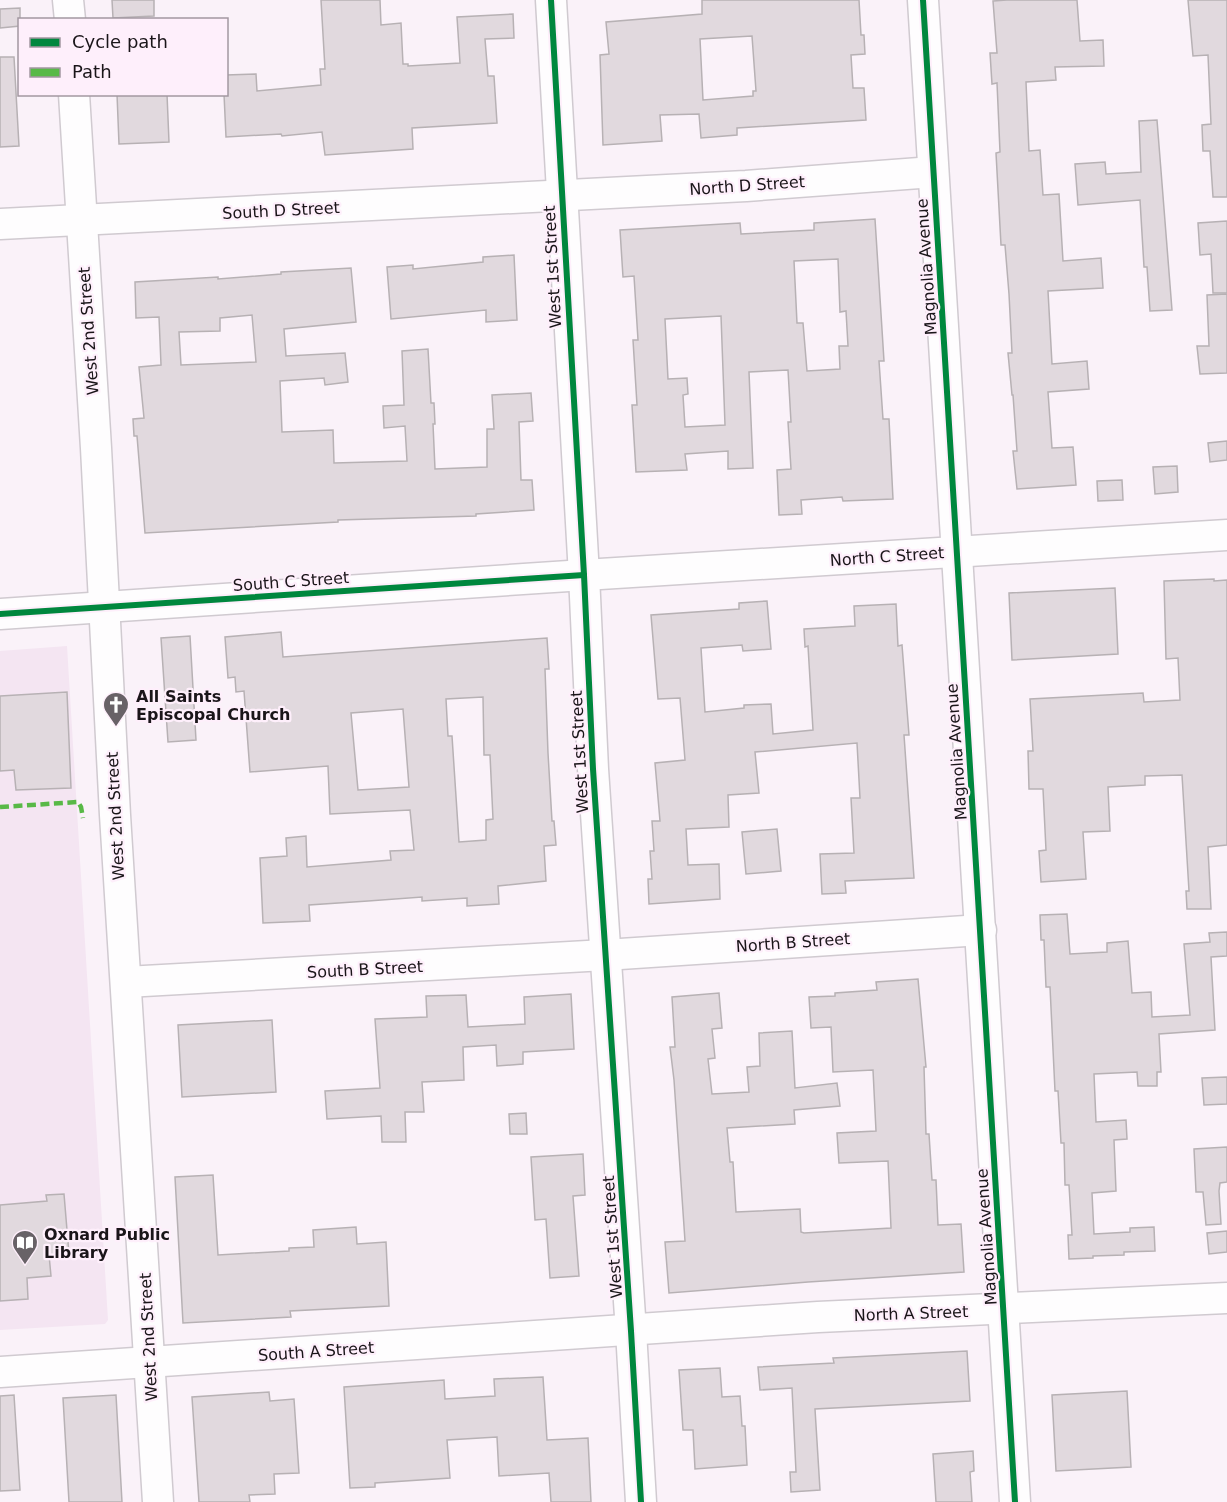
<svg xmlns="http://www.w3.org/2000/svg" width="1227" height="1502" font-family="'DejaVu Sans',sans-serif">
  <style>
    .built { fill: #f4e5f2 }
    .building { fill: #e1d9de; stroke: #b7b1b4; stroke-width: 1.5; fill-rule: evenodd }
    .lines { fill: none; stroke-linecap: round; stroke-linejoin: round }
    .minor-casing { stroke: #d0cad0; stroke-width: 33 }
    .minor { stroke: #fefdfe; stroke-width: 30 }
    .quiet { stroke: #58b947; stroke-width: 4.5; stroke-dasharray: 9 4.5; stroke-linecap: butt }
    .cycleway-casing { stroke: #feeffb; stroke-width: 10 }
    .cycleway { stroke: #00873e; stroke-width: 6 }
    .labels { text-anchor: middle; stroke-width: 4.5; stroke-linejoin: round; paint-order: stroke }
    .street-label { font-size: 16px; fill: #1a1519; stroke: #feeffb }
    .poi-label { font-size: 16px; font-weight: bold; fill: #1a1519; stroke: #feeffb; text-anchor: start }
  </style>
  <rect width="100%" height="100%" fill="#faf2f9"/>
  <!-- built -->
  <path class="built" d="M67 646 108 1320 105 1324 0 1330V651Z"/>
  <!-- building -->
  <g class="building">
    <path d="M112 0H154V16L113 18Z"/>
    <path d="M321 0H380L381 25 401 23 403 64H408V66L460 63 457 17 513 14 514 38 485 39 488 76H494L497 123 412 128 413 149 325 155 322 132 282 136 281 134 226 137 224 94H226V75L256 74 257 91 321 85 320 69H325Z"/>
    <path d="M702 0H859L861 35H864L865 54 851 55 853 88H864L866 120 737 128V135L701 138 699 114 660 115 662 141 603 145 600 55 609 54 606 22 702 14ZM752 36 756 91H753V96L703 100 700 39Z"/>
    <path d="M1007 0H1077L1080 41 1103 40 1104 66 1055 67 1056 80 1026 82 1029 151 1040 150 1043 195 1059 194 1063 261 1101 258 1103 288 1048 291 1052 364 1087 361 1089 389 1048 392 1052 448 1073 447 1076 485 1017 489 1013 451H1017L1013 395H1012L1008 353H1012L1009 294 1005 245H1001L996 153 1000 152 997 83 992 84 990 53H997L993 1Z"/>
    <path d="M1188 0H1227V197H1213L1210 151H1203L1202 125 1211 124 1208 55 1193 56Z"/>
    <path d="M20 8V26L0 28V9Z"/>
    <path d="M0 57H14L19 146 0 147Z"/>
    <path d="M117 94H167L169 142 119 144Z"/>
    <path d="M1157 120 1172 310 1150 311 1147 267H1144L1140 200 1078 205 1075 164 1105 162 1106 174 1141 172 1139 121Z"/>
    <path d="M875 219 884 361H879L883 419H889L893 499 843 501 842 497 801 500 802 514 779 515 777 470 791 469 788 422H791L788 370 749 372 753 468 728 469V451L685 454 687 470 636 472 632 405H637L633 340H638L634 276 623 277 620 230 740 223 741 234 814 230V223ZM838 259 840 312 846 311 848 346H839L840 369 807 371 803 323H797L794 261ZM721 316 725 425 685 427 683 395 688 394 687 378 668 379 665 319Z"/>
    <path d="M1227 221V293H1213L1211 254 1200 255 1198 223Z"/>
    <path d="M514 255 517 320 486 322V310L391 319 387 267 413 265V269L483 262V257Z"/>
    <path d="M351 268 356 322 284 329 286 356 345 353 348 382 325 385 324 378 280 381 282 432 333 430 334 463 407 461 405 426 384 428 383 406 404 405 402 351 428 349 431 403H434L435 424H433L435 469 487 467V429H494L492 395 531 393 533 421 519 422 521 480H532L534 510 476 514V516L338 520V522L145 533 137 436H134L133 419 144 418 139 367 161 365 159 317 136 318 135 282 218 277V279L281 274V272ZM252 315 256 362 181 365 179 332 220 331V318Z"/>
    <path d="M1227 294V373L1200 374 1197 346H1209L1207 295Z"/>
    <path d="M1227 441V460L1210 462 1208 443Z"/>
    <path d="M1177 466 1178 492 1155 494 1153 467Z"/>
    <path d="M1122 480 1123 500 1098 501 1097 481Z"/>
    <path d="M1214 579V581L1227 580V845L1208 847 1211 909H1187L1186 891H1189L1182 775 1145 776V785L1108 787 1110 831 1083 832 1086 879 1041 882 1039 851 1046 850 1043 789H1029L1028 751H1033L1030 699 1143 693 1144 702 1180 700 1178 658 1166 659 1164 581Z"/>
    <path d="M1115 588 1118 654 1012 660 1009 593Z"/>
    <path d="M767 601 771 649 743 651 742 645 701 648 705 712 744 708V705L771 704 773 734 813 730 808 646 805 647 804 629 855 626 854 606 896 604 898 646 902 645 909 735H904L914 878 845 881 846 893 822 894 820 854 854 853 851 798H860L857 743 755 752 759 793 728 795 729 827 686 829 688 865 719 864 720 899 649 904 648 879H652L650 851H654L652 821H660L655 763 685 760 680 698 658 699 651 615 739 609V603Z"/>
    <path d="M281 632 283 657 547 638 549 669H545L548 753 552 821H554L556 845 544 846 546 881 498 886 499 904 467 906V898L422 901V897L368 901 309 905 310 921 263 923 260 858 287 856 286 838 306 836 307 867 391 860 390 851 414 850 410 810 330 814 328 766 250 772 244 691 236 692 235 677 228 678 225 637ZM483 697 484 755H490L493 819 486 820V840L459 842 452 736H448L446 699ZM403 709 409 787 358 790 351 713Z"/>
    <path d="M190 636 196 740 168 742 161 638Z"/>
    <path d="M67 692 71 788 16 790 14 770 0 771V696Z"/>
    <path d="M777 829 781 871 746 874 742 832Z"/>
    <path d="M1067 914 1070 954 1107 952V943L1128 941 1132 993 1151 992 1152 1017 1190 1015 1184 944 1210 942 1209 933 1227 932V956L1211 957 1215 1030 1159 1034 1161 1072H1157V1086H1138L1137 1072 1094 1074 1096 1122 1126 1120 1127 1139 1114 1140 1116 1191 1092 1193 1094 1234 1130 1232V1228L1154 1227 1155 1251 1124 1252V1255L1093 1256V1258L1069 1259 1068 1235H1072L1069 1185H1065L1064 1143H1061L1058 1091H1055L1050 987H1046L1044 940H1041L1040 915Z"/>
    <path d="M918 979 926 1067H924L926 1134H929L932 1180H936L938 1225 961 1224 964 1272 808 1282 669 1293 665 1242 685 1241 674 1080 670 1047H675L672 997 719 993 722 1028 712 1029 715 1058 708 1059 712 1094 749 1092 747 1067 760 1066 759 1033 792 1031 795 1088 837 1083 840 1106 794 1110 795 1124 727 1128 730 1162H733L736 1212 800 1209 801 1232 804 1233 891 1228 888 1161 839 1163 837 1133 876 1131 873 1070 833 1072 831 1027 811 1028 809 997 835 996V993L877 990 876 982Z"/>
    <path d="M571 994 574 1049 523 1052V1064L497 1066 496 1045 463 1047 464 1080 422 1082 424 1112H405L406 1142H382L381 1116 327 1119 325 1091 380 1088 375 1019 427 1017 426 996 466 995 468 1027 525 1024 524 997Z"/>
    <path d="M272 1020 276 1092 182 1097 178 1025Z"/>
    <path d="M1227 1077V1104L1204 1105 1202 1078Z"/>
    <path d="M526 1113 527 1134H510L509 1114Z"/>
    <path d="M1227 1147V1182L1220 1183 1219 1191 1221 1224 1206 1225 1203 1192H1196L1194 1149Z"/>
    <path d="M583 1154 585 1195 573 1196 579 1276 550 1278 546 1219 535 1220 531 1157Z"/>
    <path d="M213 1175 218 1255 289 1251V1248L314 1247 313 1230 356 1227 357 1244 386 1242 389 1306 290 1311 291 1317 183 1323 175 1177Z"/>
    <path d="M64 1194 69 1254 49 1255 51 1276 27 1278 28 1299 0 1301V1205L47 1201 46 1195Z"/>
    <path d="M1227 1231V1252L1209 1254 1207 1233Z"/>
    <path d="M967 1351 970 1401 815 1409 820 1490 791 1492 790 1472H796L792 1388 760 1390 758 1367 834 1363 833 1358Z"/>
    <path d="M720 1368 722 1397 740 1396 742 1426H745L747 1465 695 1469 693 1430H683L679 1370Z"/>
    <path d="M543 1377 547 1440 588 1438 591 1502H551L549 1473 499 1476 497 1437 447 1440 450 1478 375 1483V1487L350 1488 344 1387 444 1380 445 1399 495 1396 494 1379Z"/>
    <path d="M1127 1391 1131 1467 1056 1471 1052 1395Z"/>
    <path d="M269 1392 270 1401 294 1399 299 1473 274 1474 275 1494 249 1495 250 1502H199L192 1397Z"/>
    <path d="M14 1395 20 1490 0 1491V1396Z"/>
    <path d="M116 1395 122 1502H69L63 1398Z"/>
    <path d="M973 1451 974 1471 970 1472 972 1502H936L933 1454Z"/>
  </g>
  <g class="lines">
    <defs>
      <g id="minor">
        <path d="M68 0 70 20"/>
        <path d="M551 0 584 575 593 769 631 1331 641 1502"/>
        <path d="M923 0 1015 1502"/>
        <path d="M74 94 96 448 115 815 158 1502"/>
        <path d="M0 224 746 186 933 172"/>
        <path d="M0 614 584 575 1227 535"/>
        <path d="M126 982 605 955 981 930"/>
        <path d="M0 1372 818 1317 1227 1298"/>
      </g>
    </defs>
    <!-- minor casing -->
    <use href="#minor" class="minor-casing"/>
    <!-- minor -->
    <use href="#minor" class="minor"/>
    <!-- quiet -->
    <path class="quiet" d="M0 807 78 802 81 807 83 818"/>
    <defs>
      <g id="cycleway">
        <path d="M551 0 584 575 593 769 631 1331 641 1502"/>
        <path d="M923 0 1015 1502"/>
        <path d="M0 614 584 575"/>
      </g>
    </defs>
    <!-- cycleway casing -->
    <use href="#cycleway" class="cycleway-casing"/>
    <!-- cycleway -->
    <use href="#cycleway" class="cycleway"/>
  </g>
  <!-- icons -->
  <defs>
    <symbol id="church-pin" viewBox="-11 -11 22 30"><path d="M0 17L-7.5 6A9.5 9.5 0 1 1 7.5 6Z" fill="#686267" stroke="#feeffb"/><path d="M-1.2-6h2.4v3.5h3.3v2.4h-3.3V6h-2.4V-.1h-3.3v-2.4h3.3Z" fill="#fff"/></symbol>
    <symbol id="library-pin" viewBox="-11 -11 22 30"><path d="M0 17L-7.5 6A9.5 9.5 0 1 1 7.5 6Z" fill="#686267" stroke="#feeffb"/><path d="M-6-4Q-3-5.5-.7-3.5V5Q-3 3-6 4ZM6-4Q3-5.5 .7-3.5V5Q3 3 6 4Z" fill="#fff"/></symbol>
  </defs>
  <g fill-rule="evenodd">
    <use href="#church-pin" x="101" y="690" width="30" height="40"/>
    <use href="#library-pin" x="10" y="1228" width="30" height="40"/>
  </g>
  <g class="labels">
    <!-- street labels -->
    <g class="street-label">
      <text transform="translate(747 185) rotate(-4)" y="6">North D Street</text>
      <text transform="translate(281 210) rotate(-3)" y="6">South D Street</text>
      <text transform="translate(552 267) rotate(-93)" y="6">West 1st Street</text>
      <text transform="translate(926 267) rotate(-94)" y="6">Magnolia Avenue</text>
      <text transform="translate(88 331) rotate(-94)" y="6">West 2nd Street</text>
      <text transform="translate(887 556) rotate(-4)" y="6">North C Street</text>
      <text transform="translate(291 581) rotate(-4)" y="6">South C Street</text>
      <text transform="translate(579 752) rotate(-93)" y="6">West 1st Street</text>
      <text transform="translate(956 752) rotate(-94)" y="6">Magnolia Avenue</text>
      <text transform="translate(115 816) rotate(-93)" y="6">West 2nd Street</text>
      <text transform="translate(793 942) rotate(-4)" y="6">North B Street</text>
      <text transform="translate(365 969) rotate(-3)" y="6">South B Street</text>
      <text transform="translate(612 1237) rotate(-94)" y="6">West 1st Street</text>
      <text transform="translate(986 1237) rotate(-94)" y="6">Magnolia Avenue</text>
      <text transform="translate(911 1313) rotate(-2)" y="6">North A Street</text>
      <text transform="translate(148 1337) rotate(-93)" y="6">West 2nd Street</text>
      <text transform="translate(316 1351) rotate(-4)" y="6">South A Street</text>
    </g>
    <!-- poi labels -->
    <g class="poi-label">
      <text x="136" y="702">All Saints<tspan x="136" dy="18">Episcopal Church</tspan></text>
      <text x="44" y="1240">Oxnard Public<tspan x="44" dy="18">Library</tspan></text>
    </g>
  </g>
  <!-- legend -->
  <rect x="18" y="18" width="210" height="78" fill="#feeffb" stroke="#a398a1" stroke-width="1.5"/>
  <rect x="30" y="38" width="30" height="9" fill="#00873e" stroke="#a398a1" stroke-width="1.5"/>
  <text x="72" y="48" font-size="18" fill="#1a1519">Cycle path</text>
  <rect x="30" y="68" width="30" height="9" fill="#58b947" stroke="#a398a1" stroke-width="1.5"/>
  <text x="72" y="78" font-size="18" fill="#1a1519">Path</text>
</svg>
